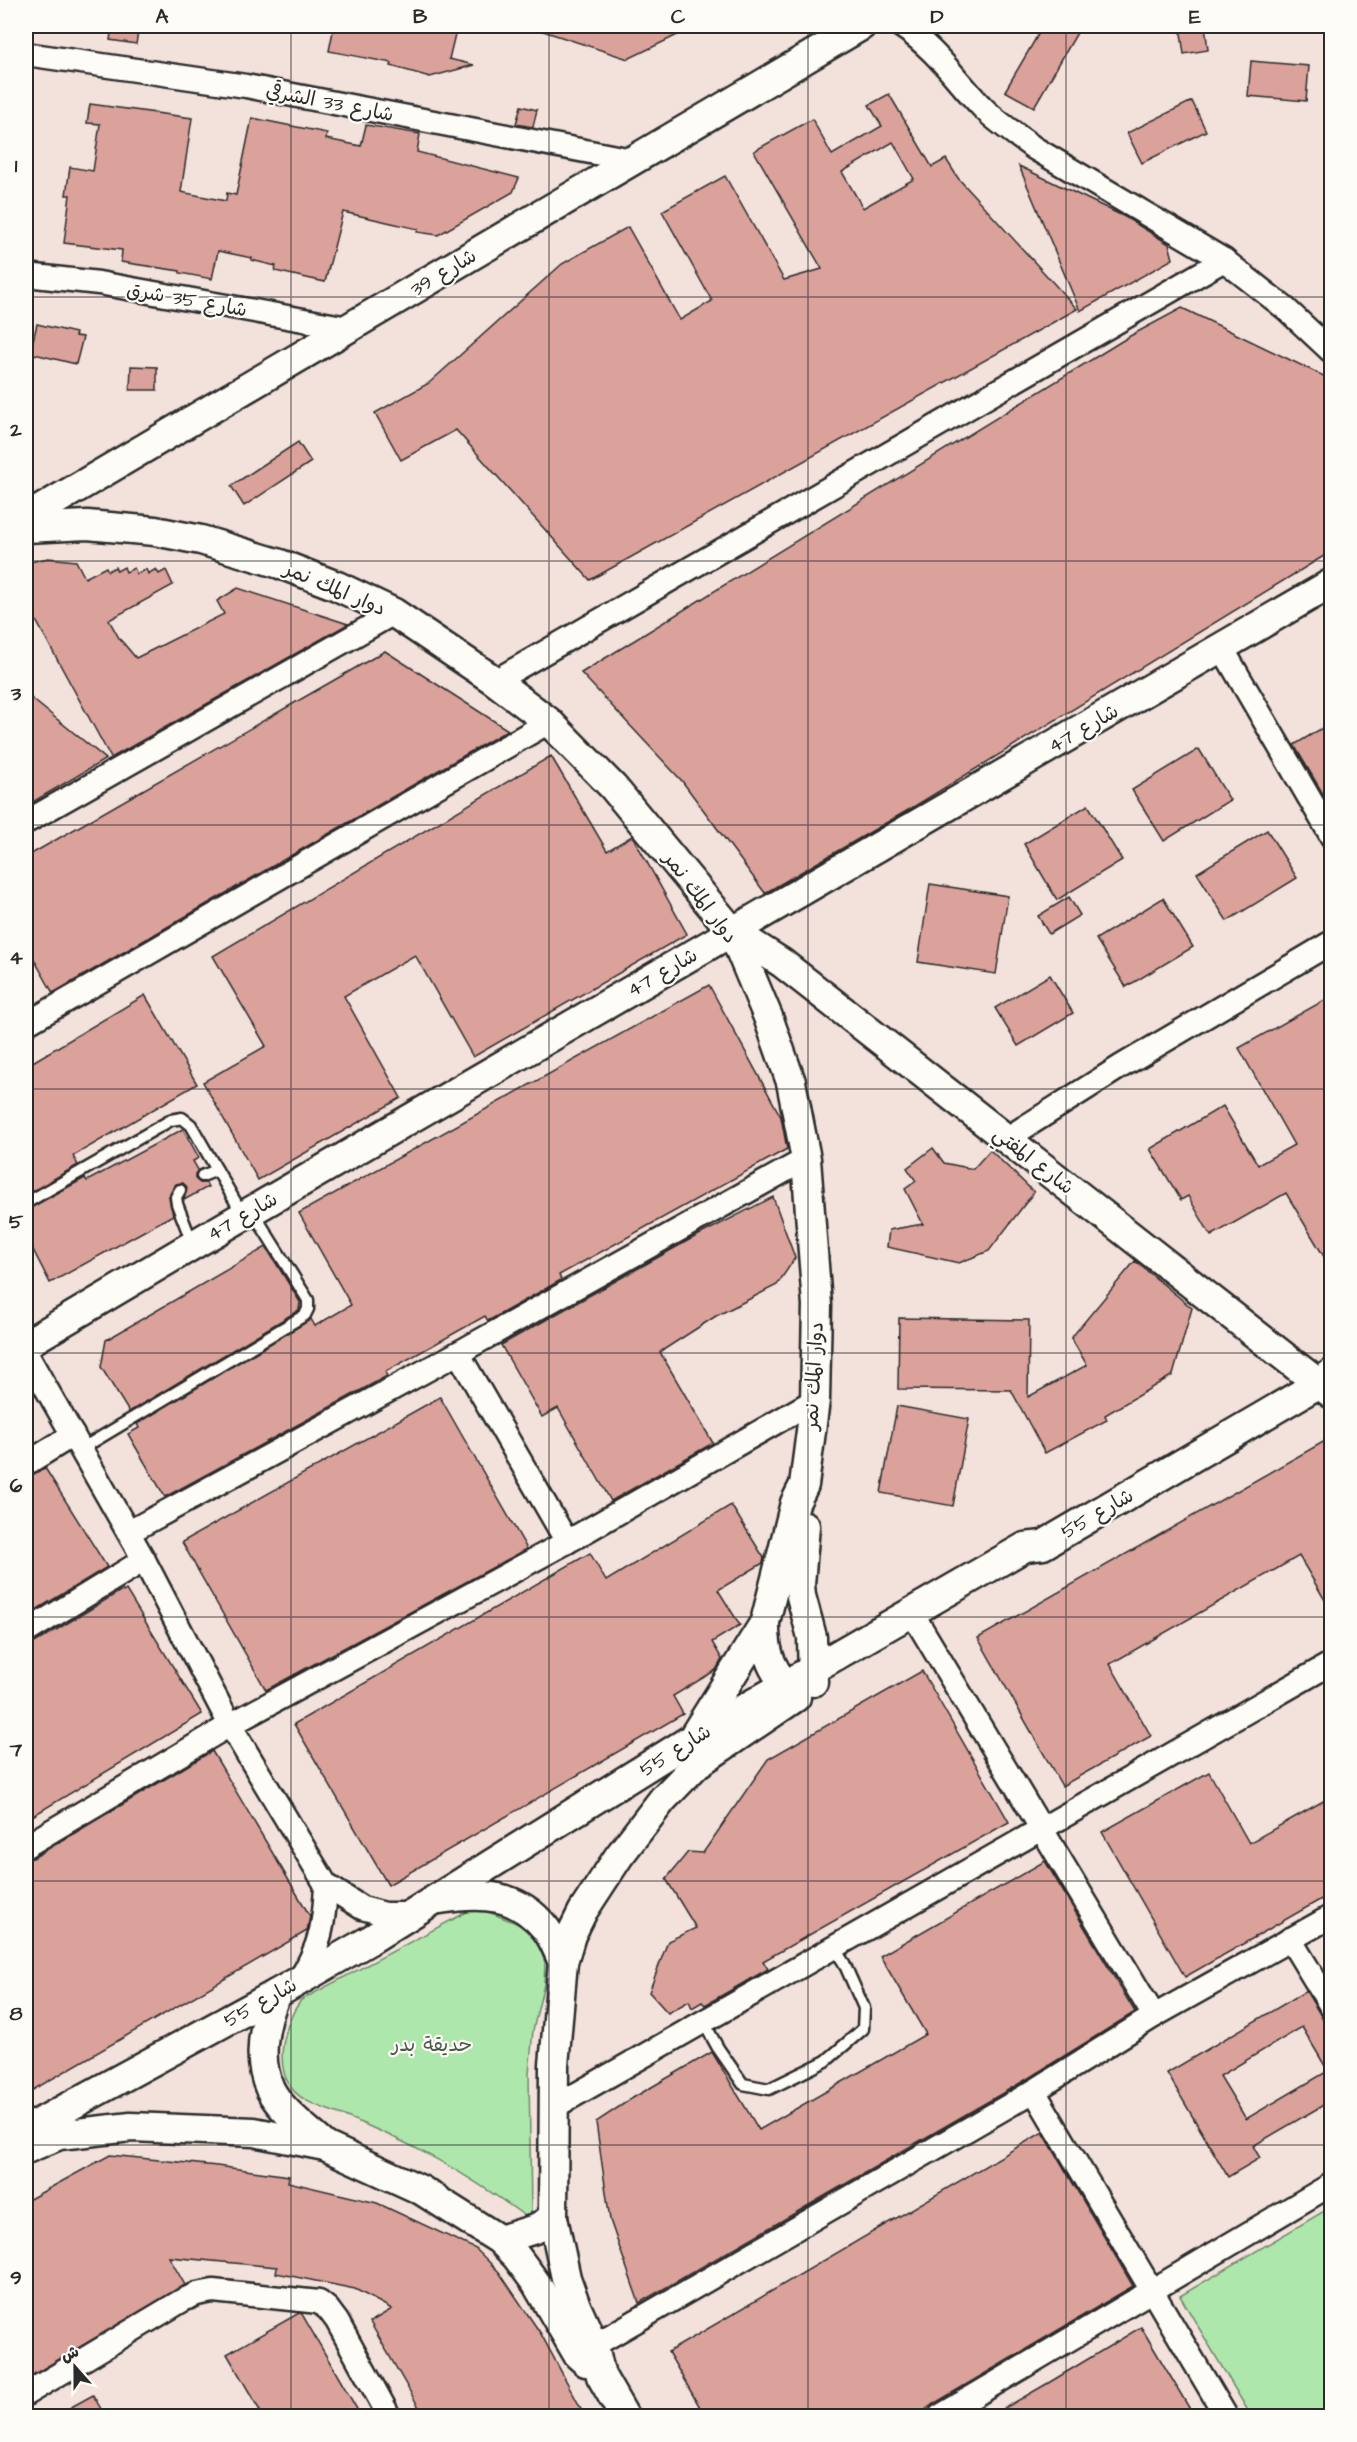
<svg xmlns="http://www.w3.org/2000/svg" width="1357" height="2442" font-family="'Architects Daughter','Playpen Sans Arabic',sans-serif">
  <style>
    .green { fill: #aee7ab; stroke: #6c896b; stroke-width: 1.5 }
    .building { fill: #dba19b; stroke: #2b2b2b; stroke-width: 1.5; fill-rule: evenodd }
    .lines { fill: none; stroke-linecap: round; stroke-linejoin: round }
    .service-casing { stroke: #2b2b2b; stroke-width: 15 }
    .minor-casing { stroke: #2b2b2b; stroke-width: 27 }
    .tertiary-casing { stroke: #2b2b2b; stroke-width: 33 }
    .service { stroke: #fdfcf7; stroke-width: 10 }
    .minor { stroke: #fdfcf7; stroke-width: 22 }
    .tertiary { stroke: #fdfcf7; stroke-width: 28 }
    .grid { fill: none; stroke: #2b2b2b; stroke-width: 1.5; stroke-opacity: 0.55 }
    .labels { text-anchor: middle; stroke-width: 4.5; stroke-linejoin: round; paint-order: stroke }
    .street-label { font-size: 20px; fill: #2b2b2b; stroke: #fdfcf7 }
    .park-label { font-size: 20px; fill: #4c5a4b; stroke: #fdfcf7 }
    .neatline { fill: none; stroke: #2b2b2b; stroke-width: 2 }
    .grid-label { font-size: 20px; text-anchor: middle; font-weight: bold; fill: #2b2b2b }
  </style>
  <rect width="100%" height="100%" fill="#f3e1db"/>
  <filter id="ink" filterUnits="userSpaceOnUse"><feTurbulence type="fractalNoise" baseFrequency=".0167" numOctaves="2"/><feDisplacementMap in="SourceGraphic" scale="12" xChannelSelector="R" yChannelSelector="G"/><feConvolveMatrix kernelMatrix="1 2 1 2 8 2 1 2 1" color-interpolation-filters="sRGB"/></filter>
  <g filter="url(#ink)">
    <!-- green -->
    <g class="green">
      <path d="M476 1907 516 1923 535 1935 545 1962 544 1984 533 2030 529 2073 531 2214 525 2216C463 2171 412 2143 342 2115 325 2108 301 2103 290 2086 274 2062 285 2022 301 2000Z"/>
      <path d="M1331 2207V2416H1251L1180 2296Z"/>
    </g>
    <!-- building -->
    <g class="building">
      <path d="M112 26H139L136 44 110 40Z"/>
      <path d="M334 26H457L449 59 474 65 430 77 391 66 392 63 329 51Z"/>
      <path d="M537 26H696L628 59 537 29Z"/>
      <path d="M1043 26H1081L1034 107 1005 91Z"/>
      <path d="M1180 26H1205L1208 50 1184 54Z"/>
      <path d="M1251 61 1309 66 1306 101 1248 96Z"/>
      <path d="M889 94 932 167 946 159 958 178 1077 309 590 580 456 430 401 460 375 413 429 383 562 264 628 227 680 320 712 301 662 211 725 176 784 280 822 269 754 151 812 119 832 155 882 126 869 105ZM893 142 914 179 863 208 842 172Z"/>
      <path d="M1192 101 1206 131 1142 163 1127 133Z"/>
      <path d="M90 104 192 118 181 192 226 201 227 193 236 195 252 118 327 133 326 139 361 146 366 125 420 134 417 152 519 178 513 192 438 235 417 232 418 229 343 212 325 282 275 271 276 266 251 260 252 258 218 251 212 279 180 273V271L121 262 122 250 64 243 70 195H66L70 167 93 171 100 124 87 123Z"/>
      <path d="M521 106 537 110 533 127 516 124Z"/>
      <path d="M1019 166 1125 217 1169 244 1173 259 1080 311Z"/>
      <path d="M1182 308 1332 380V551L910 809 765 893 682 781 581 673 1130 336Z"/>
      <path d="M37 324 76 333 75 336 83 337 76 364 30 353Z"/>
      <path d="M131 366 157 367V390H130Z"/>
      <path d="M298 442 311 462 244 506 231 486Z"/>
      <path d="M48 558 76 561 85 578 106 567 108 571 115 567 117 571 124 567 126 572 134 568 137 574 146 569 148 574 156 569 159 574 166 570 173 585 109 620 119 638 136 658 224 614 217 601 238 588 348 624 111 758 26 602V563Z"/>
      <path d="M385 651 508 730 53 993 26 945V857Z"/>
      <path d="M26 694 106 759 26 806Z"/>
      <path d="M1332 722V809L1294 745Z"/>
      <path d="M1199 749 1230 800 1164 841 1132 790Z"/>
      <path d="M551 756 607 851 632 836 634 839 687 934 473 1057 415 955 344 996 401 1098 258 1180 203 1082 266 1046 213 956Z"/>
      <path d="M1088 805 1122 860 1057 900 1024 844Z"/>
      <path d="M1267 830 1297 878 1227 921 1197 873Z"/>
      <path d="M930 884 1008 896 996 974 918 962Z"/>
      <path d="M1069 897 1080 915 1049 934 1038 916Z"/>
      <path d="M1163 898 1193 947 1126 987 1096 939Z"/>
      <path d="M1050 975 1073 1013 1018 1046 995 1008Z"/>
      <path d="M709 985 781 1117 787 1149 559 1275 561 1280 488 1321 485 1316 385 1372 387 1376 165 1497 128 1434 139 1428 137 1424 311 1319 315 1326 351 1305 299 1213Z"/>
      <path d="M145 995 197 1084 73 1156 78 1165 26 1195V1066Z"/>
      <path d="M1332 996V1270L1286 1193 1211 1236 1188 1196 1181 1200 1150 1149 1223 1106 1258 1165 1294 1145 1239 1048Z"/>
      <path d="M183 1129 199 1158 193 1161 198 1170 195 1174V1179L200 1183H206L208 1187 184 1200 187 1187 183 1183 176 1184 169 1197 173 1215 50 1283 26 1236V1210L85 1178 87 1181Z"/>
      <path d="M933 1148 944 1163 973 1169 990 1150 1034 1192 989 1251 959 1263 887 1247 889 1230 923 1224 905 1189 916 1181 907 1168Z"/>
      <path d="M773 1197 795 1258 777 1285 716 1316 660 1352 713 1443 611 1501 558 1408 542 1417 501 1345 689 1240Z"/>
      <path d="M266 1247 300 1302 299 1310 129 1412 101 1367 106 1340Z"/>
      <path d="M1135 1261 1192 1308 1173 1375 1105 1415 1107 1420 1045 1453 1011 1390 898 1389 899 1318 1029 1320 1028 1397 1087 1365 1071 1338Z"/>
      <path d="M440 1397 527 1549 266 1690 182 1542Z"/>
      <path d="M897 1406 969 1419 953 1506 881 1493Z"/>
      <path d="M1332 1437V1612L1299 1556 1110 1664 1151 1736 1062 1786 978 1638Z"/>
      <path d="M45 1468 107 1567 26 1616V1477Z"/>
      <path d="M731 1505 764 1558 763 1563 718 1590 740 1625 712 1642 722 1659 716 1670 673 1696 683 1714 388 1885 294 1724 590 1553 606 1581Z"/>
      <path d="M122 1590 123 1592 126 1590 202 1714 26 1820V1645L33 1644Z"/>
      <path d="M922 1671 1009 1822 763 1961 768 1969 705 2005 702 2002 692 2008 689 2001 668 2013 649 1992 668 1941 696 1928 666 1879 688 1852 703 1853 768 1759Z"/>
      <path d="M212 1751 310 1916 307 1931 26 2094V1859L33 1858Z"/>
      <path d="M1209 1772 1249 1843 1332 1796V1893L1185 1977 1102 1832Z"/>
      <path d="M1045 1861 1135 2012 1027 2079 639 2303 610 2220 596 2122 631 2099 712 2052 759 2130 926 2034 880 1956Z"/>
      <path d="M1306 1991 1332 2034V2100L1253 2146 1260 2158 1228 2177 1167 2073ZM1302 2027 1328 2071 1246 2119 1220 2076Z"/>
      <path d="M1043 2132 1133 2286 933 2404 917 2416H705L668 2352Z"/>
      <path d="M110 2155 217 2166 289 2176 288 2182 377 2203 476 2249 499 2272 541 2334 585 2416H424L370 2322 392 2309 355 2289 276 2273 277 2267 169 2257 185 2285 26 2379V2201Z"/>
      <path d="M299 2313 302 2314 361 2416H263L227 2354Z"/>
      <path d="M1141 2327 1194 2416H991L1050 2382Z"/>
      <path d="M93 2395 105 2416H55Z"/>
    </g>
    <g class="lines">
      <defs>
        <g id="service">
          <path d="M202 1176 217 1170"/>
          <path d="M180 1190 176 1197 177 1204 193 1245"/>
          <path d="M26 1203 171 1120 182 1118 191 1125 243 1215"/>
          <path d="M81 1449 305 1315 308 1309V1300L253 1212"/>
          <path d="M703 2021 718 2048 743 2084 769 2089 826 2061 863 2029 864 2008 844 1963 833 1946"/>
        </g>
        <g id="minor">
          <path d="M901 26C934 47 956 80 983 108 998 123 1017 135 1034 148L1224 260 1286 309 1332 352"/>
          <path d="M26 54 246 86 632 160"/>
          <path d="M26 275 99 283 348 328"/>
          <path d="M1222 648 1332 837"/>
          <path d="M495 681 1224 260"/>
          <path d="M26 822 394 613"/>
          <path d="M26 1024 549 722"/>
          <path d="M1006 1139 1120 1067 1332 942"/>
          <path d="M26 1353 144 1560 230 1725 326 1885 362 1908 385 1914H411"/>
          <path d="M458 1353 567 1542"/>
          <path d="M26 1464 73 1435"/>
          <path d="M129 1532 458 1353 806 1159"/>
          <path d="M912 1613 1154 2016"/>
          <path d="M26 1632 144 1560"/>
          <path d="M26 1846 230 1725 567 1542 815 1400"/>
          <path d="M1290 1939 1332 2008"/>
          <path d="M299 1981C321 1944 324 1926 326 1885"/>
          <path d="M1034 2091 1226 2416"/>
          <path d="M554 2107 1332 1663"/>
          <path d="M579 2354 1034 2091 1154 2016 1332 1916"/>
          <path d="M26 2394 183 2300 197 2294 213 2291 319 2302 328 2309 337 2321 389 2416"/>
          <path d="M940 2416 1332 2184"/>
        </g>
        <g id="tertiary">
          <path d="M26 518 861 26"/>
          <path d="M26 528 87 525 155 531 201 540 280 564 337 586 394 613 495 681 549 722 613 787 732 931 768 1017 791 1082 806 1159 817 1305 815 1400 804 1485 795 1503 765 1622C764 1656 773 1673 796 1697"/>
          <path d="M732 931 782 963 1332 1394"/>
          <path d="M26 1344 193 1245 1332 583"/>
          <path d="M805 1526 800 1584 801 1596 812 1637 813 1682"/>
          <path d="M695 1734 765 1622"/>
          <path d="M440 1899C481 1892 518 1893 546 1929 553 1938 558 1951 563 1962"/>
          <path d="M276 1994C264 2023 256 2058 270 2089 281 2111 307 2129 325 2146"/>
          <path d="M26 2130 276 1994 370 1940 693 1738 1025 1547 1043 1545 1318 1384 1332 1373"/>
          <path d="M26 2149 59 2135 131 2127 254 2132 325 2146 421 2190 500 2240 516 2256 536 2283 578 2355 586 2362"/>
          <path d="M500 2240 535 2229 553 2218"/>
          <path d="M624 2416 601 2376 594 2346 576 2306 566 2278 553 2218 554 2065 563 1962 571 1935 583 1911 619 1856 663 1799 697 1764 793 1699"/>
        </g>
      </defs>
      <!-- service casing -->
      <use href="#service" class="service-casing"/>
      <!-- minor casing -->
      <use href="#minor" class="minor-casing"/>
      <!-- tertiary casing -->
      <use href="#tertiary" class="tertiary-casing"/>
      <!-- service -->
      <use href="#service" class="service"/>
      <!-- minor -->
      <use href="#minor" class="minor"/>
      <!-- tertiary -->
      <use href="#tertiary" class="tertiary"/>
    </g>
  </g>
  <!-- grid -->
  <path class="grid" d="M291 26V2416M549 26V2416M808 26V2416M1066 26V2416M26 297H1332M26 561H1332M26 825H1332M26 1089H1332M26 1353H1332M26 1617H1332M26 1881H1332M26 2145H1332"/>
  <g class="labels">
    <!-- street labels -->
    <g class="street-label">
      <text transform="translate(330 102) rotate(11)" y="7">شارع 33 الشرقي</text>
      <text transform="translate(443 272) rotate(-31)" y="7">شارع 39</text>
      <text transform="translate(187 299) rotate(10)" y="7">شارع 35 شرق</text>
      <text transform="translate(335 588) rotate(23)" y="7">دوار المك نمر</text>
      <text transform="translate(1083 728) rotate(-30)" y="7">شارع 47</text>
      <text transform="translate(701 897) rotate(53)" y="7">دوار المك نمر</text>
      <text transform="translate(662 972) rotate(-30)" y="7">شارع 47</text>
      <text transform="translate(1034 1160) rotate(38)" y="7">شارع المفتي</text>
      <text transform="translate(242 1216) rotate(-30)" y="7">شارع 47</text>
      <text transform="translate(813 1376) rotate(-87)" y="7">دوار المك نمر</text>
      <text transform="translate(1097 1513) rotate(-30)" y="7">شارع 55</text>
      <text transform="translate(675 1750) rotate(-32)" y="7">شارع 55</text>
      <text transform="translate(260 2002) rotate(-29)" y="7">شارع 55</text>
    </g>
    <!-- park labels -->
    <g class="park-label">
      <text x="432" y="2051">حديقة بدر</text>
    </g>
  </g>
  <!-- margin -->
  <rect width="1357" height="2442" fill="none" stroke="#fdfcf7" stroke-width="66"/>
  <!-- north arrow -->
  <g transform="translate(75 2367) rotate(339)" stroke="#fdfcf7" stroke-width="4.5" paint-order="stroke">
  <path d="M0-4.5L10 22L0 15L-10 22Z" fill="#2b2b2b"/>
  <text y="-9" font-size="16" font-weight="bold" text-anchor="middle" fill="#2b2b2b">ش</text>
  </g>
  <rect x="33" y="33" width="1291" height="2376" class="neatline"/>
  <g class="grid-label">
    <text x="162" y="23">A</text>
    <text x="420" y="23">B</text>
    <text x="678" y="23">C</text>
    <text x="937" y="23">D</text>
    <text x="1195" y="23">E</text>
    <text x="16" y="172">1</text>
    <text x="16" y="436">2</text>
    <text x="16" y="700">3</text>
    <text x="16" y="964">4</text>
    <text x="16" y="1228">5</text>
    <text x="16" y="1492">6</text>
    <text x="16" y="1756">7</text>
    <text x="16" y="2020">8</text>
    <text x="16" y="2284">9</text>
  </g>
</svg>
